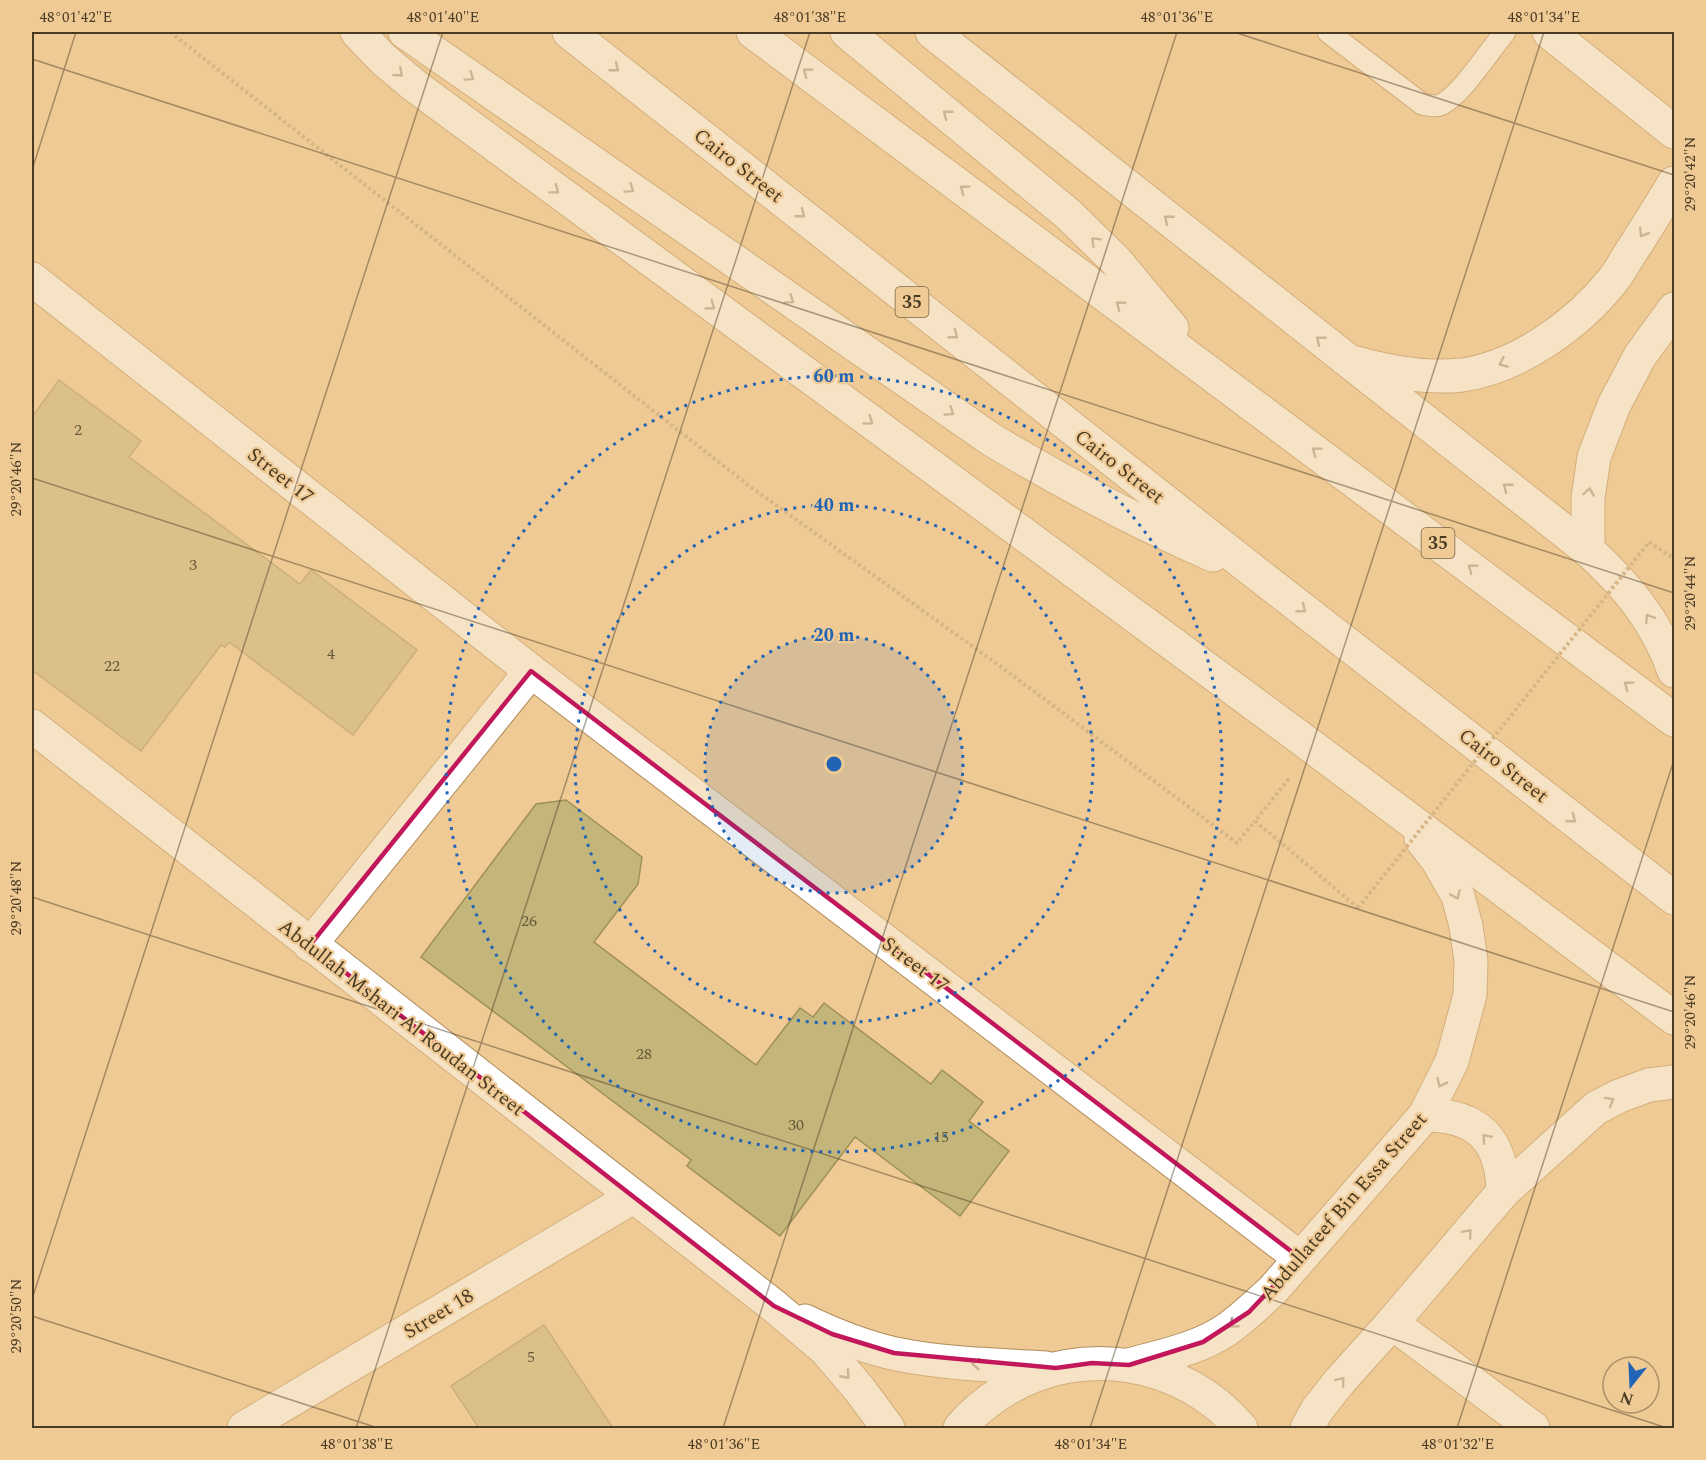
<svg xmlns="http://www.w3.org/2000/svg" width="1706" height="1460" font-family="Spectral,serif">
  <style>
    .building { fill: #c4b57a; stroke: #9f9056; stroke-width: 1.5 }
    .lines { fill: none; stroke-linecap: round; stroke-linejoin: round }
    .lane-casing { stroke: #b08c5a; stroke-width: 23 }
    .street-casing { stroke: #b08c5a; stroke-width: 35 }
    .secondary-casing { stroke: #b08c5a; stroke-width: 35 }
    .primary-casing { stroke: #b08c5a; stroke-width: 35 }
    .path { stroke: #ba9c71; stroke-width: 4; stroke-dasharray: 3 3; stroke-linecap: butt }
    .lane { stroke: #fff; stroke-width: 21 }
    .street { stroke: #fff; stroke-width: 33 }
    .secondary { stroke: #fff; stroke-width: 33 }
    .primary { stroke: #fff; stroke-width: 33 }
    .path-bridge { stroke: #ba9c71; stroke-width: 4; stroke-dasharray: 3 3; stroke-linecap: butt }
    .oneway { stroke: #a49c92 }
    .marked { fill: none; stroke: #c2185b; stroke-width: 4.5; stroke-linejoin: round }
    .ticks { fill: none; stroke: #493a24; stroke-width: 1.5; stroke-opacity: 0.45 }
    .ring { fill: none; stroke: #2164b5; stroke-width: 3; stroke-dasharray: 3 6 }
    .labels { text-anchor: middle; stroke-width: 4.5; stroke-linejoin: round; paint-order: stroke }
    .number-label { font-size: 16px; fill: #68593a }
    .shield { fill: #efca95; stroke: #7b6546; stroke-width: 1.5 }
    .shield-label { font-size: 18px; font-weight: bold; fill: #493a24 }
    .street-label { font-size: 20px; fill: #493a24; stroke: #efca95 }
    .centre { fill: #2164b5; stroke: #efca95; stroke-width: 3 }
    .ring-label { font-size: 18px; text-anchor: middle; font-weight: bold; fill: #2164b5; stroke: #efca95; stroke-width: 4.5; stroke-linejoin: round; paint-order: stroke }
    .neatline { fill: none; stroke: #493a24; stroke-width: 2 }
    .ticks-label { font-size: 15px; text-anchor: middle; fill: #493a24 }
  </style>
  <rect width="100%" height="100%" fill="#efca95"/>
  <!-- building -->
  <g class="building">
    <path d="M59 380 141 441 129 457 300 584 311 570 417 650 353 735 229 642 225 647 221 645 141 751 32 670V417Z"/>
    <path d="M566 800 642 857 638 884 594 942 756 1065 800 1008 813 1017 824 1003 931 1084 942 1070 983 1102 969 1121 1009 1151 960 1216 855 1137 780 1236 687 1166 691 1160 421 957 536 804Z"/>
    <path d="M544 1325 613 1428H479L451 1386Z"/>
  </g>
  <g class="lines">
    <defs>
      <path id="lane" d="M1328 32 1422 104C1428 105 1435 107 1440 105 1460 97 1490 50 1505 32"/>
      <g id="street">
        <path d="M357 32 384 60 415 86 1314 748 1674 1018"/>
        <path d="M932 32 1588 550C1627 586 1656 620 1674 671"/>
        <path d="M1549 32 1674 132"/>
        <path d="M32 279 531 671 1300 1258"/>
        <path d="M1353 362C1388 372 1426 379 1462 375 1519 367 1578 324 1613 280 1621 270 1626 259 1633 249 1647 227 1661 205 1674 183"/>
        <path d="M1588 550V498L1594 457 1614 405 1640 356 1674 309"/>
        <path d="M310 945 531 671"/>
        <path d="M1425 1115C1478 1115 1502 1140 1503 1192"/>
        <path d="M1392 1323 1533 1428"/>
        <path d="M1129 1365C1161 1356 1198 1349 1226 1330 1242 1319 1257 1304 1272 1291L1425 1115 1452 1061 1470 995 1471 961 1466 926 1458 896 1438 861 1421 839"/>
        <path d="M244 1428 633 1197"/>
        <path d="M1307 1428 1317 1410 1339 1382 1392 1323 1503 1192 1596 1108 1619 1096 1649 1085 1674 1082"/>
      </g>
      <g id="secondary">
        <path d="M32 726 774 1306 826 1350 860 1390 888 1428"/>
        <path d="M805 1321C834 1335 864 1347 896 1354 945 1364 996 1365 1046 1368"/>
        <path d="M960 1428C972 1413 989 1400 1005 1390 1082 1343 1183 1360 1241 1428"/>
      </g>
      <g id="primary">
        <path d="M405 32 992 440C1064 483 1136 522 1213 555"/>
        <path d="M569 32 1256 573 1674 898"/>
        <path d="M753 32 1674 720"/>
        <path d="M847 32 1068 214 1116 261 1172 328"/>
      </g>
    </defs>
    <!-- lane casing -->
    <use href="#lane" class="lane-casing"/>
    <!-- street casing -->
    <use href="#street" class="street-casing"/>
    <!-- secondary casing -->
    <use href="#secondary" class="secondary-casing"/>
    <!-- primary casing -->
    <use href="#primary" class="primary-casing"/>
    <!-- path -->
    <g class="path">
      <path d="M170 32 748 485 1000 666 1237 843 1255 821"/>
      <path d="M1649 542 1674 559"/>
      <path d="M1289 779 1255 821 1358 908"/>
    </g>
    <!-- lane -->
    <use href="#lane" class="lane"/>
    <!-- street -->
    <use href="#street" class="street"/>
    <!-- secondary -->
    <use href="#secondary" class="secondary"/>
    <!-- primary -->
    <use href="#primary" class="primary"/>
    <!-- path-bridge -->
    <path class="path-bridge" d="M1358 908 1649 542"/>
  </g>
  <!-- one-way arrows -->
  <defs><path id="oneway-chevron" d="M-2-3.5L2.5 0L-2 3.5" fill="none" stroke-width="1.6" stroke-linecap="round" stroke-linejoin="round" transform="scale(1.5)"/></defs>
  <g class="oneway">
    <use href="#oneway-chevron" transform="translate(615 68) rotate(38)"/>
    <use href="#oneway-chevron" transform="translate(807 72) rotate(-143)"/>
    <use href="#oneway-chevron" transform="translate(399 73) rotate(41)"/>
    <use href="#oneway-chevron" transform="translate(470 77) rotate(35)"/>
    <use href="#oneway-chevron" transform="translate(947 114) rotate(-141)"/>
    <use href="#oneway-chevron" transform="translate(630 189) rotate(35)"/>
    <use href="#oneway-chevron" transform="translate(964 189) rotate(-143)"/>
    <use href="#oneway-chevron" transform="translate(555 190) rotate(37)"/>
    <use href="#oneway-chevron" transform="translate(801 214) rotate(38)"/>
    <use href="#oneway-chevron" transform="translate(1168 219) rotate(-141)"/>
    <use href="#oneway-chevron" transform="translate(1643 233) rotate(122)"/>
    <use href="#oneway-chevron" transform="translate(1095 241) rotate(-135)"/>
    <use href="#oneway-chevron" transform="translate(790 300) rotate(35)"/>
    <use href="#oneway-chevron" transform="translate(1120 305) rotate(-143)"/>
    <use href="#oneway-chevron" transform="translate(711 306) rotate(36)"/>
    <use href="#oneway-chevron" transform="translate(954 335) rotate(38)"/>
    <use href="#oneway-chevron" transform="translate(1320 340) rotate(-141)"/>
    <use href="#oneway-chevron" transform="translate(1503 363) rotate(156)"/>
    <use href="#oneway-chevron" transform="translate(950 412) rotate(34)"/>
    <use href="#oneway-chevron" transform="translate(869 421) rotate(36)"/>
    <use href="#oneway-chevron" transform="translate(1316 451) rotate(-143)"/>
    <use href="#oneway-chevron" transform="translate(1507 487) rotate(-142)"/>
    <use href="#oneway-chevron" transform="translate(1589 492) rotate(-82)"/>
    <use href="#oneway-chevron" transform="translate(1472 568) rotate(-143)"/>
    <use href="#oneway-chevron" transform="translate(1302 609) rotate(38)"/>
    <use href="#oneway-chevron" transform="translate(1649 618) rotate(-122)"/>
    <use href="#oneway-chevron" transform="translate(1628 685) rotate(-143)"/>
    <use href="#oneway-chevron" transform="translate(1572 819) rotate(38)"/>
    <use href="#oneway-chevron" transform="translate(1456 895) rotate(67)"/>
    <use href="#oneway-chevron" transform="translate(1441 1083) rotate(116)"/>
    <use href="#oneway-chevron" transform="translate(1610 1101) rotate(-29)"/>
    <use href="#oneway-chevron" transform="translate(1486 1138) rotate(-131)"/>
    <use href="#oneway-chevron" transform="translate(1468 1233) rotate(-50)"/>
    <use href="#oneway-chevron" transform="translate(1233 1324) rotate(141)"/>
    <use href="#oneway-chevron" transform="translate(976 1364) rotate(-176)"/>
    <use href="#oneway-chevron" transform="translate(846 1375) rotate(48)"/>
    <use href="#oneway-chevron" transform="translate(1341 1381) rotate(-50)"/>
  </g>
  <!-- marked area -->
  <path d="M0 0H1706V1460H0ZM531 671 1300 1258 1249 1312 1203 1342 1129 1365 1092 1363 1056 1368 894 1353 832 1334 774 1306 310 945Z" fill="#efca95" fill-opacity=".55" fill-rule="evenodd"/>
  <path class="marked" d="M531 671 1300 1258 1249 1312 1203 1342 1129 1365 1092 1363 1056 1368 894 1353 832 1334 774 1306 310 945Z"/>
  <!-- ticks -->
  <path class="ticks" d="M1234 32 1674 175M32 59 1674 593M32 170 76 32M32 478 1674 1012M32 897 1667 1428M32 1299 443 32M32 1316 378 1428M356 1428 810 32M723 1428 1177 32M1090 1428 1544 32M1457 1428 1674 760"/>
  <!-- distance rings -->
  <circle cx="834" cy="764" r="129" fill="#2164b5" fill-opacity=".12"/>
  <g class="ring">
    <circle cx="834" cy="764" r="129"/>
    <circle cx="834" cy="764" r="259"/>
    <circle cx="834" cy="764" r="388"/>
  </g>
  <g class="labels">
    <!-- number labels -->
    <g class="number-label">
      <text x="78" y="435">2</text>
      <text x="193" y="570">3</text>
      <text x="331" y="659">4</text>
      <text x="112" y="671">22</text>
      <text x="529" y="926">26</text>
      <text x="644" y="1059">28</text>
      <text x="796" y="1130">30</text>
      <text x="941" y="1142">15</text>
      <text x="531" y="1362">5</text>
    </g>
    <!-- shield labels -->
    <g class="shield">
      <rect x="895.5" y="287" width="33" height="30" rx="4.5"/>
      <rect x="1421.5" y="528" width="33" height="30" rx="4.5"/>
    </g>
    <g class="shield-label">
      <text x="912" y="308">35</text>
      <text x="1438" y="549">35</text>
    </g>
    <!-- street labels -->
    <g class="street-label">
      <text transform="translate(739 165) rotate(38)" y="7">Cairo Street</text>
      <text transform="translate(1120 466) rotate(38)" y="7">Cairo Street</text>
      <text transform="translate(281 475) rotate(38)" y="7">Street 17</text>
      <text transform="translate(1504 765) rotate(38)" y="7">Cairo Street</text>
      <text transform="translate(916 964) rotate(37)" y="7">Street 17</text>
      <text transform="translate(402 1017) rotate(38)" y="7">Abdullah Mshari Al Roudan Street</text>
      <text transform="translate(1343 1206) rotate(-49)" y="7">Abdullateef Bin Essa Street</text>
      <text transform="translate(438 1313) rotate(-31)" y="7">Street 18</text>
    </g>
  </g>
  <circle cx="834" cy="764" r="9" class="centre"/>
  <g class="ring-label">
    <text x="834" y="382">60 m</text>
    <text x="834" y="511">40 m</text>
    <text x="834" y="641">20 m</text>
  </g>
  <!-- border -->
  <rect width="1706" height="1460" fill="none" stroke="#efca95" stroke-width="66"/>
  <!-- north arrow -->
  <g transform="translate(1631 1385) rotate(198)"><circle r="28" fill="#efca95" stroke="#ad9068" stroke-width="1.5"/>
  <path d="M0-4.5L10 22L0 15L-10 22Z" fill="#2164b5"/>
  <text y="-9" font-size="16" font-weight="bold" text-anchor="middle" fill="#493a24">N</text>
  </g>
  <rect x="33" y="33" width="1640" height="1394" class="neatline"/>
  <g class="ticks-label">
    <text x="76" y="22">48°01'42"E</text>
    <text x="443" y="22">48°01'40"E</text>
    <text x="810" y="22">48°01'38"E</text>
    <text x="1177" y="22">48°01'36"E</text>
    <text x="1544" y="22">48°01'34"E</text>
    <text transform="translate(1690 174) rotate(-90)" y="5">29°20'42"N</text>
    <text transform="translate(16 479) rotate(-90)" y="5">29°20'46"N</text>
    <text transform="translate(1690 593) rotate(-90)" y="5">29°20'44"N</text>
    <text transform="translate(16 898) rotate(-90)" y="5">29°20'48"N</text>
    <text transform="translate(1690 1012) rotate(-90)" y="5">29°20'46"N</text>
    <text transform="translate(16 1316) rotate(-90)" y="5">29°20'50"N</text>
    <text x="357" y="1449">48°01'38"E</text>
    <text x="724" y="1449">48°01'36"E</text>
    <text x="1091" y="1449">48°01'34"E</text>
    <text x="1458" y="1449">48°01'32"E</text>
  </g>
</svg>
